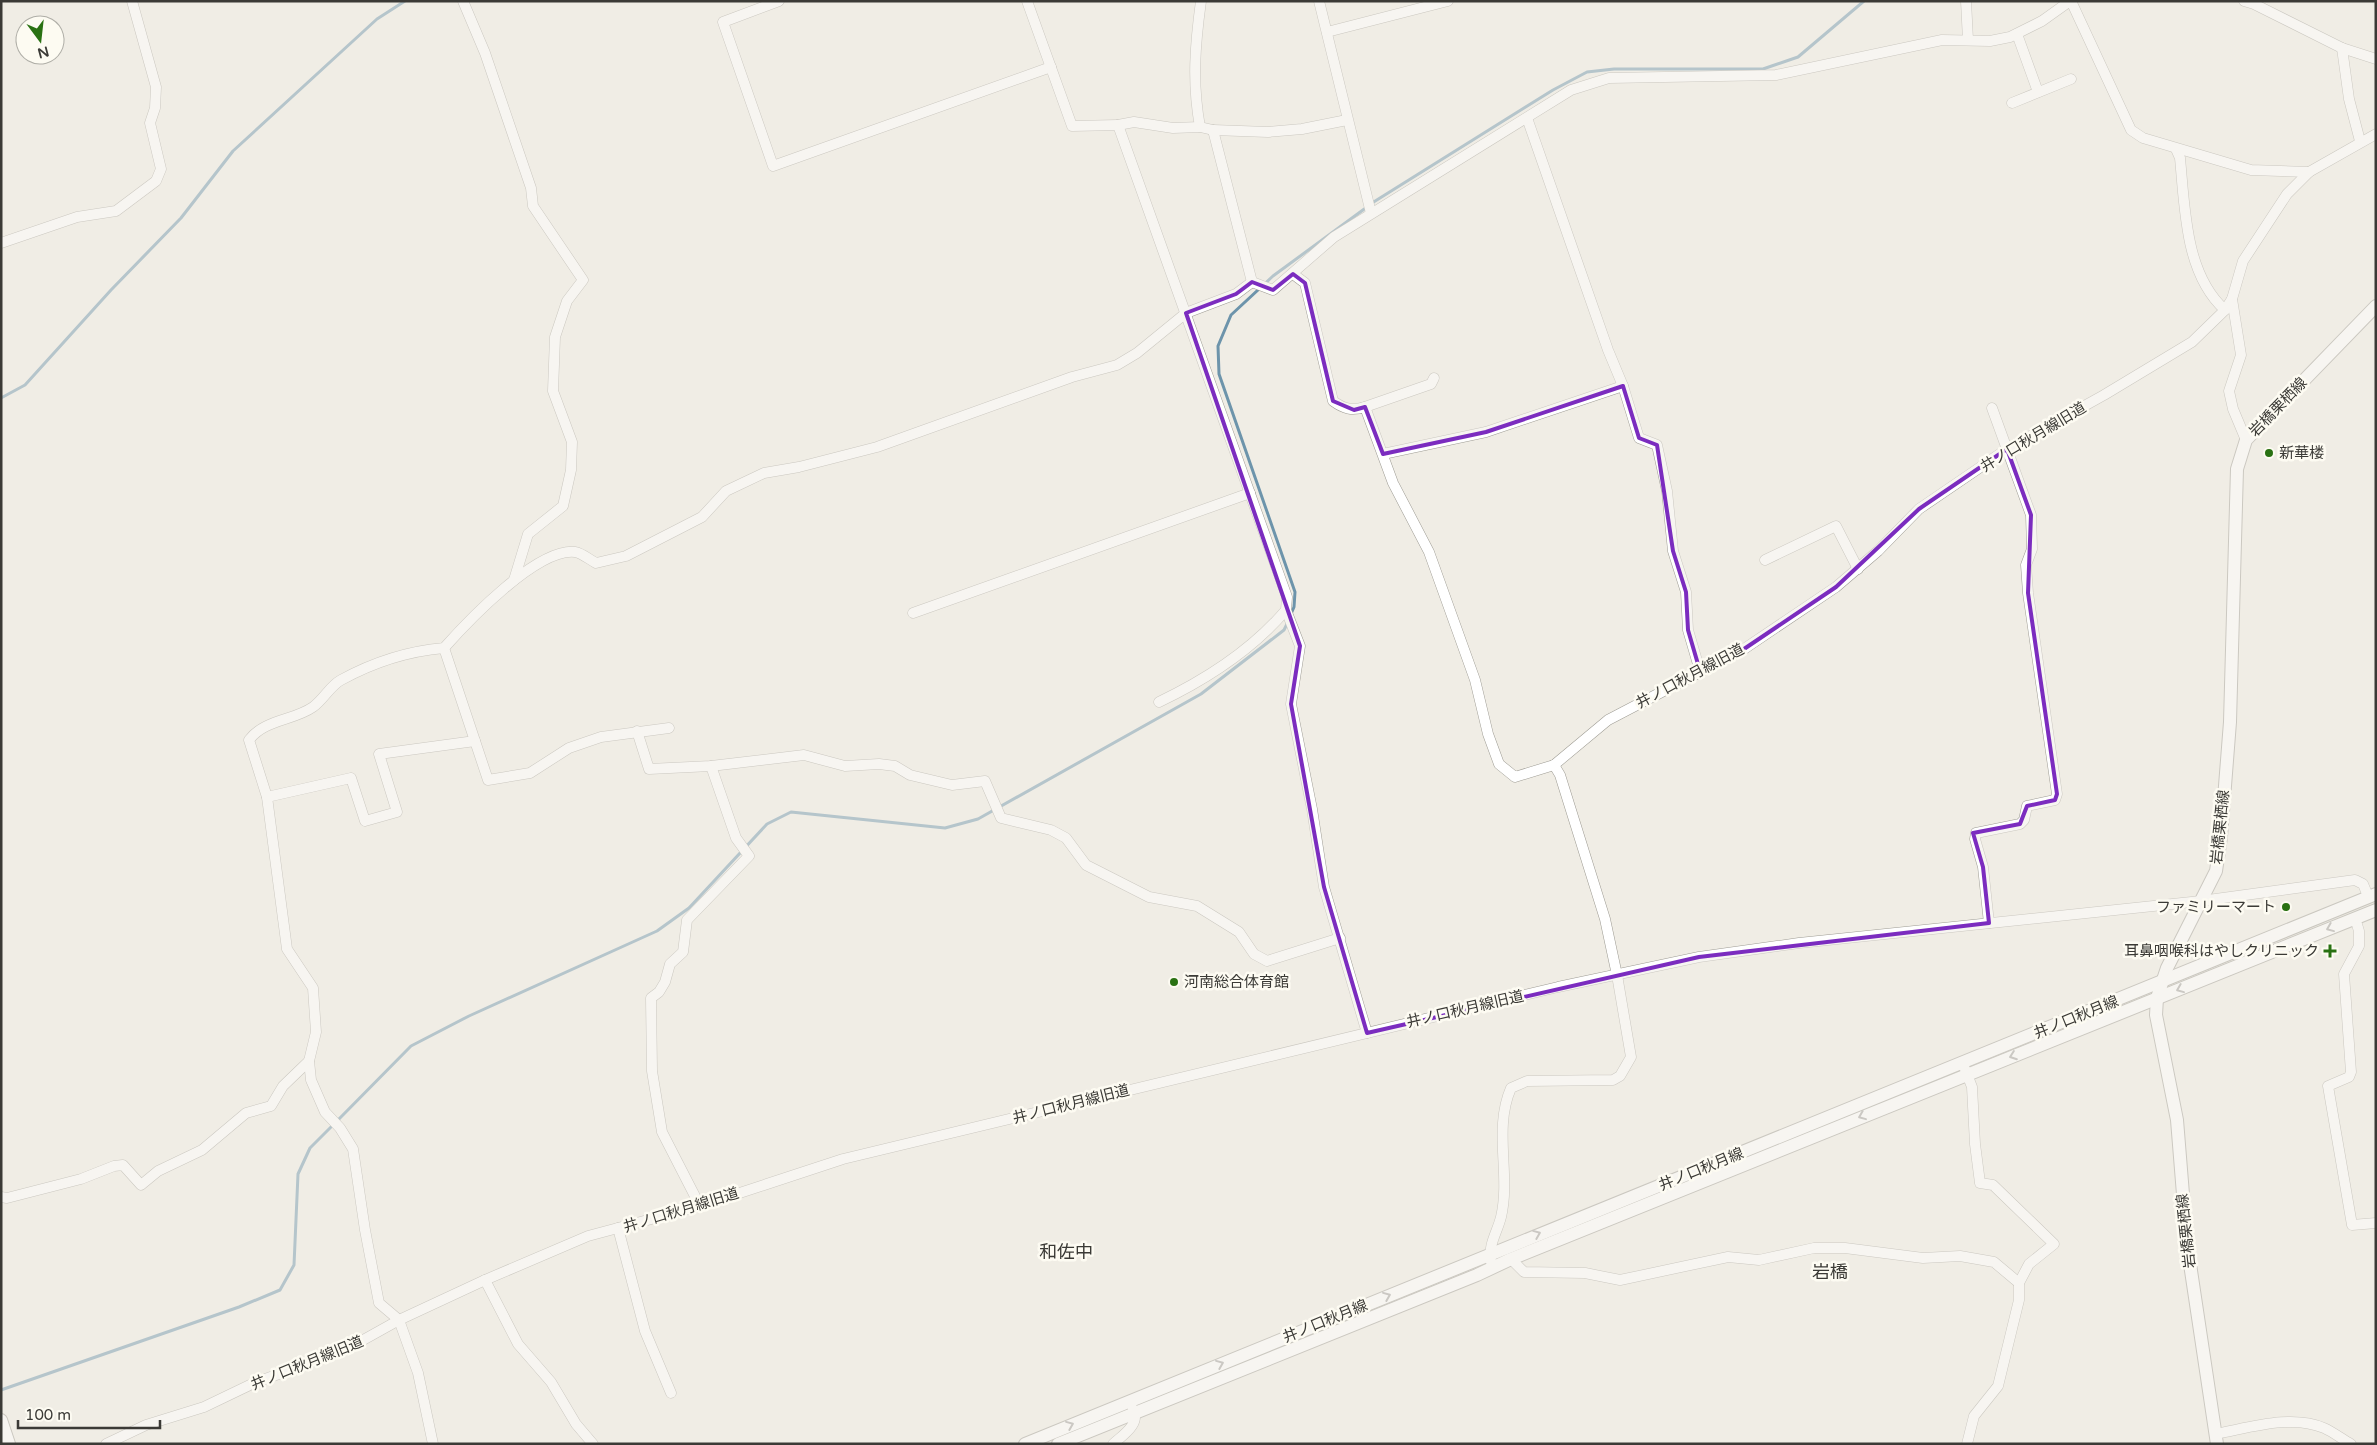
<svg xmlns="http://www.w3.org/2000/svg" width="2377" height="1445" font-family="'Varela Round','Noto Sans JP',sans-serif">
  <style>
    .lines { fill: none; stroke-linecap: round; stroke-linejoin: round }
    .stream { stroke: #6d94ab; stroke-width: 3 }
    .minor-casing { stroke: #9e9c94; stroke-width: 11 }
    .major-casing { stroke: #9e9c94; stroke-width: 14 }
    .minor { stroke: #fff; stroke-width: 10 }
    .major { stroke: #fff; stroke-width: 12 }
    .oneway { stroke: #9d9c9a }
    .marked { fill: none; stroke: #7b2cbf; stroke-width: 4; stroke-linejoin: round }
    .poi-dot { fill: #297112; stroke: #fdfbf2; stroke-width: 2 }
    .labels { text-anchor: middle; stroke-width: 5; stroke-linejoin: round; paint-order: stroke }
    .street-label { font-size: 15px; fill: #3b3a36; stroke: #fdfbf2 }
    .poi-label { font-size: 15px; fill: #3b3a36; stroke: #fdfbf2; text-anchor: start }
    .quarter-label { font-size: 18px; fill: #3b3a36; stroke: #fdfbf2 }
  </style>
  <rect width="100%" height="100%" fill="#f0ede5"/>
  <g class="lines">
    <!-- stream -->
    <g class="stream">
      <path d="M1372 203 1553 90 1587 72 1614 69H1763L1798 57 1864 1"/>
      <path d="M1 398 25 385 111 290 181 218 233 151 377 19 405 1"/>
      <path d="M1291 614 1294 607 1295 592 1219 374 1218 346 1231 315 1273 276 1367 207"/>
      <path d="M337 1121 411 1046 469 1016 657 931 689 908 767 824 791 812 945 828 978 819 1201 694 1284 630 1288 622"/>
      <path d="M1 1390 239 1307 280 1290 294 1265 298 1174 310 1148 333 1125"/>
    </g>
    <defs>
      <g id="minor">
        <path d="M463 1 485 53 531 188 533 206 583 280 567 301 555 337 553 391 572 442 571 470 563 506 528 534 514 580"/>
        <path d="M779 1 723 22 773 166 1051 67"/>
        <path d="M1027 1 1072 126 1118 125 1287 597 1286 610C1252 650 1205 680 1159 702"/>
        <path d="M1319 1 1371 213"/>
        <path d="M1966 1 1968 40"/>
        <path d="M2071 1 2131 130 2143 138 2251 170 2309 172"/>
        <path d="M2244 1 2254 4 2342 48 2376 59"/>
        <path d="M1327 32 1448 1"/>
        <path d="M2017 34 2038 92"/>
        <path d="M2342 48 2349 99 2360 141"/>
        <path d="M2012 103 2071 79"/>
        <path d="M1527 118 1608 350 1623 386 1639 438 1657 445 1667 491 1673 551 1686 592 1688 630 1700 671"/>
        <path d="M1118 125 1134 122 1173 128 1200 127 1213 130 1268 132 1302 129 1347 120"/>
        <path d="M1200 127C1192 83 1195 45 1201 1"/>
        <path d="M1213 130 1252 282 1273 290 1334 237 1571 90 1609 78 1776 75 1942 40 1990 41 2010 37 2042 21 2070 1"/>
        <path d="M2176 149 2180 158C2185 209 2185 274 2225 310"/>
        <path d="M1 243 77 217 116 211 156 181 161 169 150 123 155 108 156 87 132 1"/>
        <path d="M1293 274 1305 283 1333 401C1344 409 1352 411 1365 407L1393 483 1429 552 1475 680 1488 734 1499 764 1515 777 1554 765"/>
        <path d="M2232 299 2241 355 2229 391 2233 409 2246 440"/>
        <path d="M1362 408 1431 384 1434 378"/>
        <path d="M1383 454 1486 432 1623 386"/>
        <path d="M1765 560 1836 526 1858 569"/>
        <path d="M1286 610 1300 646 1291 704 1312 809 1324 887 1367 1033"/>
        <path d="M913 613 1250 493"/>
        <path d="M444 648 488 780 530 773 569 748 601 737 669 728"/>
        <path d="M637 731 649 769 711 766 804 755 845 766 879 764 895 766 910 775 952 785 985 781 1001 818 1051 830 1066 838 1086 865 1149 897 1197 906 1239 932 1254 954 1267 961 1340 938"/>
        <path d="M1554 765 1608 720 1744 649 1836 587 1878 551 1919 509 2007 449 2104 395 2192 342 2225 310 2232 299 2243 261 2287 194 2309 172 2376 134"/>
        <path d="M267 797 351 778 365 821 397 812 379 754 475 741"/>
        <path d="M2355 918 2359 931V946L2344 974 2351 1072 2349 1077 2328 1086 2352 1225 2376 1223"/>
        <path d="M1989 923 1983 867 1975 839 1976 833 2020 824 2024 820 2027 806 2055 800 2057 794 2028 593 2026 565 2032 549 2031 515 1992 408"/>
        <path d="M1965 1069 1972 1087 1975 1144 1980 1183 1993 1185 2054 1244 2029 1264 2019 1283V1300L1998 1386 1974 1416 1967 1444"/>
        <path d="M1 1197 7 1198 81 1179 114 1166 123 1165 141 1185 158 1171 202 1150 246 1113 271 1106 283 1086 309 1061"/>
        <path d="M700 1206 662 1132 652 1071 651 998 659 992 665 982 670 964 683 952 687 920 749 856 736 838 711 766"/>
        <path d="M618 1228 645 1331 671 1393"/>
        <path d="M1511 1259 1524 1272 1585 1273 1620 1280 1728 1257 1759 1260 1814 1248H1845L1923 1258 1960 1256 1994 1262 2019 1283"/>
        <path d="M1491 1262C1488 1244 1497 1233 1501 1217 1511 1175 1493 1129 1511 1088L1527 1081 1613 1080 1620 1076 1631 1057 1617 975 1605 919 1560 775 1554 765"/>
        <path d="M485 1280 518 1344 551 1382 576 1424 593 1444"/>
        <path d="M2215 1434C2249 1428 2291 1414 2324 1428 2333 1432 2342 1439 2351 1444"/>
        <path d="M106 1444 146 1425 204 1407 254 1383 347 1349 399 1320 485 1280 588 1236 700 1206 843 1159 1558 987 1699 957 1799 943 2201 901 2355 880 2363 884 2368 896"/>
        <path d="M433 1444 418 1373 399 1320 379 1303 365 1230 353 1149 340 1128 325 1112 311 1080 309 1061 316 1032 313 988 287 949 267 797 249 740C265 719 293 721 313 707 324 699 330 686 341 680 372 663 409 651 444 648 468 621 537 548 575 552 582 553 590 560 596 563L626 556 702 517 726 491 764 473 799 467 877 447 1072 377 1117 365 1137 353 1186 313 1236 294 1252 282"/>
        <path d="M1113 1444C1123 1435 1141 1424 1133 1409"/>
      </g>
      <g id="major">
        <path d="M1 1420 9 1444"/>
        <path d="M1025 1444 2376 894"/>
        <path d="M1058 1444 1477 1275 1511 1259 2376 910"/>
        <path d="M2217 1444 2187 1244 2177 1120 2156 1015 2157 998 2167 968 2216 871 2221 837 2230 722 2237 469 2246 440 2376 306"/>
      </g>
    </defs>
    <!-- minor casing -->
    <use href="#minor" class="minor-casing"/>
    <!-- major casing -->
    <use href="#major" class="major-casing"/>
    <!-- minor -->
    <use href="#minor" class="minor"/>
    <!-- major -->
    <use href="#major" class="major"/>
  </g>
  <!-- one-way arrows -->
  <defs><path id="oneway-chevron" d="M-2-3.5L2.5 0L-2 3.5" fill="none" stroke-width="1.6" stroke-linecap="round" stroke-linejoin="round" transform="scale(1.25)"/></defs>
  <g class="oneway">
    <use href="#oneway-chevron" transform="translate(2330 928) rotate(158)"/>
    <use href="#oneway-chevron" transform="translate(2180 989) rotate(158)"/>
    <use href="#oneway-chevron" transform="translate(2013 1056) rotate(160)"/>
    <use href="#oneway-chevron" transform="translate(1862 1116) rotate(158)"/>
    <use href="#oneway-chevron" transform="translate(1537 1234) rotate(-22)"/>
    <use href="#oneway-chevron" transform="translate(1387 1296) rotate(-22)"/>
    <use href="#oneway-chevron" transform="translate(1220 1364) rotate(-22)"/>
    <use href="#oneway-chevron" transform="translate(1070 1425) rotate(-22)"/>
  </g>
  <!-- marked area -->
  <path d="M0 0H2377V1445H0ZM1293 274 1305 283 1333 401 1354 410 1365 407 1383 454 1486 432 1623 386 1639 438 1657 445 1673 551 1686 592 1688 630 1700 671 1744 649 1836 587 1919 509 2007 449 2031 515 2028 593 2057 794 2055 800 2027 806 2020 824 1973 833 1983 867 1989 923 1699 957 1367 1033 1324 887 1291 704 1300 646 1186 313 1236 294 1252 282 1273 290Z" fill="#f0ede5" fill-opacity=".55" fill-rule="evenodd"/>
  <path class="marked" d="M1293 274 1305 283 1333 401 1354 410 1365 407 1383 454 1486 432 1623 386 1639 438 1657 445 1673 551 1686 592 1688 630 1700 671 1744 649 1836 587 1919 509 2007 449 2031 515 2028 593 2057 794 2055 800 2027 806 2020 824 1973 833 1983 867 1989 923 1699 957 1367 1033 1324 887 1291 704 1300 646 1186 313 1236 294 1252 282 1273 290Z"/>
  <!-- markers -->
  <g class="poi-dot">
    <circle cx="2269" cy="453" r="5"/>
    <circle cx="2286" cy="907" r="5"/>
    <path d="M2327.5 943.5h5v5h5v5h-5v5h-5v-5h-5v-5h5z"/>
    <circle cx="1174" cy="982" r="5"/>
  </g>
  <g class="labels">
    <!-- street labels -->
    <g class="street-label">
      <text transform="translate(2278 407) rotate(-46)" y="5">岩橋栗栖線</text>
      <text transform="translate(2033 437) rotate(-31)" y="5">井ノ口秋月線旧道</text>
      <text transform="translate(1690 676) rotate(-28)" y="5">井ノ口秋月線旧道</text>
      <text transform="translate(2220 827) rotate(-84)" y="5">岩橋栗栖線</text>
      <text transform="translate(1465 1009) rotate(-13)" y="5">井ノ口秋月線旧道</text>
      <text transform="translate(2076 1017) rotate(-22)" y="5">井ノ口秋月線</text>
      <text transform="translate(1071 1104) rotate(-14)" y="5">井ノ口秋月線旧道</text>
      <text transform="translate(1701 1169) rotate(-22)" y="5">井ノ口秋月線</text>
      <text transform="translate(681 1210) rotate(-17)" y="5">井ノ口秋月線旧道</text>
      <text transform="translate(2186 1231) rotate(-96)" y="5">岩橋栗栖線</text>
      <text transform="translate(1325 1321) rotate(-22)" y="5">井ノ口秋月線</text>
      <text transform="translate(307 1363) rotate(-22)" y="5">井ノ口秋月線旧道</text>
    </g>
    <!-- poi labels -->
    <g class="poi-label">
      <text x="2279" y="458">新華楼</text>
      <text x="2276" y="912" text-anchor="end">ファミリーマート</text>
      <text x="2319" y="956" text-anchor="end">耳鼻咽喉科はやしクリニック</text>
      <text x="1184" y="987">河南総合体育館</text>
    </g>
    <!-- quarter labels -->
    <g class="quarter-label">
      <text x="1066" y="1258">和佐中</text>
      <text x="1830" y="1278">岩橋</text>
    </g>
  </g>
  <!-- border -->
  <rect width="2377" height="1445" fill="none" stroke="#3b3a36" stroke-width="5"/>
  <!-- north arrow -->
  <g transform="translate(40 40) rotate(165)"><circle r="24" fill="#fdfbf2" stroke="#afaea7"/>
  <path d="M0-4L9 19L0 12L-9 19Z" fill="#297112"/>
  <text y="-8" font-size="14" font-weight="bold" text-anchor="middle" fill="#3b3a36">N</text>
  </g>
  <!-- scale -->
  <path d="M18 1420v8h142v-8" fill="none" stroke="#3b3a36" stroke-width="2.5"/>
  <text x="25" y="1420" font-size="15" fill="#3b3a36" stroke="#fdfbf2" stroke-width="4" paint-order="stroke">100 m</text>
</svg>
